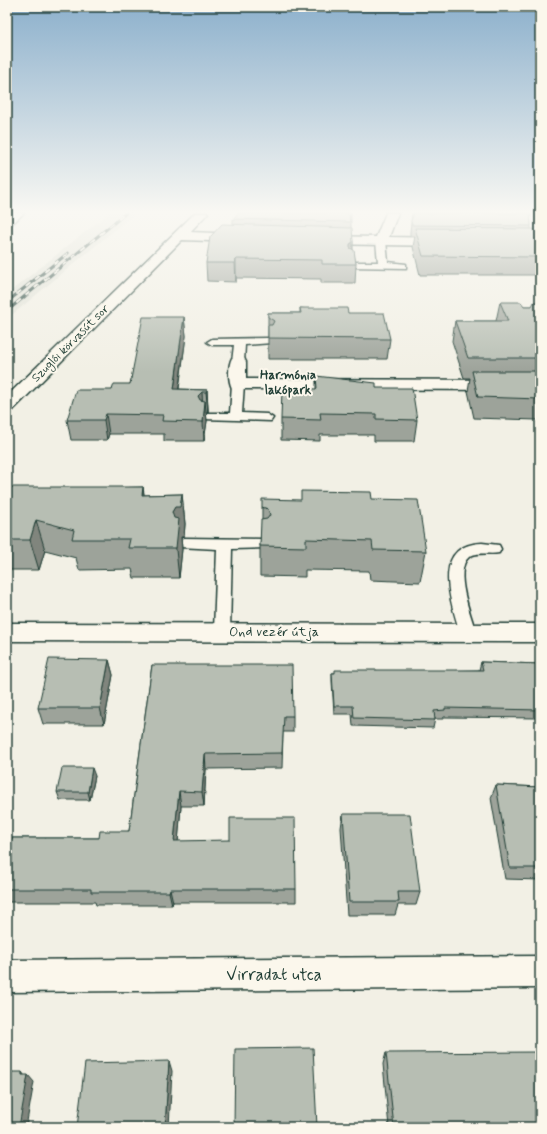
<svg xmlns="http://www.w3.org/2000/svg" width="547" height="1134" font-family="Mynerve,sans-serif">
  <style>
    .built { fill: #e0e1d6 }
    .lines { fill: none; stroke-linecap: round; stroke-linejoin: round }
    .lane-casing { stroke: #1f3d34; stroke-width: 3 }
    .street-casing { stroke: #1f3d34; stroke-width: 3 }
    .lane { fill: #fbf7ec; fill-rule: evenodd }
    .street { fill: #fbf7ec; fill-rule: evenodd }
    .rail-casing { stroke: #1f3d34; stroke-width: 3 }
    .rail { stroke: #fbf7ec; stroke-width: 2; stroke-dasharray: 6; stroke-linecap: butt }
    .wall { fill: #9da39a; stroke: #1f3d34 }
    .shaded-wall { fill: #80857d; stroke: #1f3d34 }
    .building { fill: #b7beb3; stroke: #1f3d34 }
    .labels { text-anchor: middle; stroke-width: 4; stroke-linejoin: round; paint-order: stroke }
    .far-street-label { font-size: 12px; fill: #1f3d34; stroke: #fbf7ec }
    .far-neighbourhood-label { font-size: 13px; font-weight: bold; fill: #1f3d34; stroke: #fbf7ec }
    .street-label { font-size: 14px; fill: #1f3d34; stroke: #fbf7ec }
    .near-street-label { font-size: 17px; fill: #1f3d34; stroke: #fbf7ec }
  </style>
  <rect width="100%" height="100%" fill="#f2f0e5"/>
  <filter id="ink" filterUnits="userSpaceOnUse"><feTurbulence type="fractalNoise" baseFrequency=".025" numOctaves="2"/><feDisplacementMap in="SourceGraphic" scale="8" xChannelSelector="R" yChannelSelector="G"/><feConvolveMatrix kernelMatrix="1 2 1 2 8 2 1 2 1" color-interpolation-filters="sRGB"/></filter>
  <g filter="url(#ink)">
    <!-- built -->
    <path class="built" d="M109 213H135L7 319V294Z"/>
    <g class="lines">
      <defs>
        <g id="lane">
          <path d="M381 238 386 241 388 262 406 264V268L350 267V263L353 262H378L376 241Z"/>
          <path d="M268 338 273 341 272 343 245 345 244 362 238 365 232 362 234 345H212L207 342 212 339Z"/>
          <path d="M238 380 244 384 242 413 267 414 273 418 271 421 203 419 201 416 203 413H230L232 384Z"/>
          <path d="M184 538 262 539 267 540 269 544 267 548 232 549 230 631 228 635 222 637 216 635 214 631 217 549 179 547 177 543 179 539Z"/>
          <path d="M482 543 499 545 501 549 499 553C490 555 477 551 469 557 453 570 471 616 476 632L474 636 468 638 462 636 460 632C451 602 430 545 482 543Z"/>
        </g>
        <g id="street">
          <path d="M10 213H24L12 224 7 225V215Z"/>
          <path d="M195 213H208L190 232 239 234 244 235 246 238 244 241 239 242 182 240 13 410 7 411V396Z"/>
          <path d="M386 213H398L389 237 443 238 448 239 450 242 448 245 443 246 323 244 318 243 316 240 318 237 323 236 376 237Z"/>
          <path d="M238 357 244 358 246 362V379L540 380V390L238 389 232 388C228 381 228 365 232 358Z"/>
          <path d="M7 623 540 624V642L7 641Z"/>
          <path d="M540 956V988L7 992V960Z"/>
        </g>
      </defs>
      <!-- lane casing -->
      <use href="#lane" class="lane-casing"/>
      <!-- street casing -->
      <use href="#street" class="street-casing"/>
      <!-- lane -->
      <use href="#lane" class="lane"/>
      <!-- street -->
      <use href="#street" class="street"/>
      <defs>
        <g id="rail">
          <path d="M7 302 68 253"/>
          <path d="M7 311 126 213"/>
        </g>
      </defs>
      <!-- rail casing -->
      <use href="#rail" class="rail-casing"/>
      <!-- rail -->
      <use href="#rail" class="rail"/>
    </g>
    <!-- wall -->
    <g class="wall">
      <path d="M412 213H530L531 226V229L538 257 534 275H420L413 247 415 236H410V232Z"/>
      <path d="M351 215V227L353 242V249L356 264 355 283H321V279L236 278V282L207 281 206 263 233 225V219Z"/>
      <path d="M500 302 524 306H532L540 302V430L537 420 474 418 468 391 470 378H464L452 341 455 321H496Z"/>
      <path d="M300 308 348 313 390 339 387 359H268V313H300Z"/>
      <path d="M184 317 186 336 179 389 207 390 208 409V412H206L207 421 204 441H164V434H109L107 440H71L67 420 112 390 130 384Z"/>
      <path d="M316 376 376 388 417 420 414 441H374V435H320V441L281 440V419L316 389Z"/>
      <path d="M143 487 144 495 182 494 185 524 184 537H181L182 549 179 578H134L132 569 79 570 76 558 45 550 39 570H7V491Z"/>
      <path d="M372 499 426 551 420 582 370 580 369 571 305 570V577L260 576V546L262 520V507Z"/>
      <path d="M109 660 113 675 104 724H43L38 708Z"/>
      <path d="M481 662 540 664V718L444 717 443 719H435L433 728 353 726 352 714H334L332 681V673L479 670Z"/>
      <path d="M152 665 293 716V732H283L282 768 206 769 204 806H181L178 841 296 889V902H173L172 905H96L95 902H7V838H99L129 831Z"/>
      <path d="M95 776 90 800H60L57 792Z"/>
      <path d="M496 785 540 787V880L505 879 491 798Z"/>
      <path d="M343 814 420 892 416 905H398L395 915H347L341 828Z"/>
      <path d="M386 1053 540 1127H389L383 1064Z"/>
    </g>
    <!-- shaded-wall -->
    <g class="shaded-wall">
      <path d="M353 242 352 261 349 262 350 244Z"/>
      <path d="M236 259V282L235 263Z"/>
      <path d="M184 317 186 336 176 408 174 389Z"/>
      <path d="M207 390 208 409V412L206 392Z"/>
      <path d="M202 392 203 412 198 396Z"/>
      <path d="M205 401 207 421 204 441 203 422Z"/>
      <path d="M106 414 109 434 107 440 104 420Z"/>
      <path d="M143 487 147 517 142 495Z"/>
      <path d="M182 494 185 524 184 537H181L182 549 179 578 172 512Z"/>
      <path d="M36 520 45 550 39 570 30 540Z"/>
      <path d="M109 660 113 675 104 724 100 708Z"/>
      <path d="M205 754 206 769 204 806 202 792Z"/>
      <path d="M92 768 95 776 90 800 88 792Z"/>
      <path d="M179 791 181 806 177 855 174 841Z"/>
      <path d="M170 889 173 902 172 905 169 892Z"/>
      <path d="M169 1061 172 1071 169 1127H165Z"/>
      <path d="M22 1072 27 1079 28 1075 34 1082 26 1127H19Z"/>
    </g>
    <!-- building -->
    <g class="building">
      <path d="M238 213H351V215H349L350 222 233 219Z"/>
      <path d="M414 213H530L531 226 412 225 411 221Z"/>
      <path d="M222 224 352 228 353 242 350 244V248L354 250 356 264H322V260L236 259 235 263H206L210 237Z"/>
      <path d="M415 228 534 229 538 257 423 256Z"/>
      <path d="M500 302H521L524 306H532L534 302H540V358H468L455 321H508Z"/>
      <path d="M300 308H347L348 313H384L390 339 268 338V325H272L274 321 268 317V313H301Z"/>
      <path d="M143 317H184L174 389 207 390 206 392H202L198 396 200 400 205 401 203 422 162 421 163 415 106 414 104 420H67L76 390H112L114 384H130Z"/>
      <path d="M472 371H540V399L478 397Z"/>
      <path d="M316 376 376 383V388H412L417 420 376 419V414L320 413 321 420 281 419 282 388 317 389Z"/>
      <path d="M8 487H143L142 495 182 494 180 507H175L172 512 174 518 179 519 176 548H128L130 539H72L74 530 36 520 30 540H7V491Z"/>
      <path d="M301 491 371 492 372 499 418 500 426 551 373 550 372 541 306 539V547L260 546 261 520 267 519 270 515 268 509 262 507V499L301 500Z"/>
      <path d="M49 659 109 660 100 708H38Z"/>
      <path d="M481 662 540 664V710L445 708V710L434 711 435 720 354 718 353 706H334L332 673H335V670H483Z"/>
      <path d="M152 665H292L293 716H284L282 753 205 754 202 792 179 791 174 841 230 840V818H295L296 889H170L169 892H91V889H7V838H99L100 831H129Z"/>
      <path d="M62 768H92L88 792H57Z"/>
      <path d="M496 785 540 787V868H510Z"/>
      <path d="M343 814H410L420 892H398L399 902H349Z"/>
      <path d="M313 1048 317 1127H234L235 1049Z"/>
      <path d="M540 1052V1127H394L386 1053Z"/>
      <path d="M169 1061 165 1127H77L85 1063Z"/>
      <path d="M7 1072H22V1075H28L19 1127H7Z"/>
    </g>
  </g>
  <!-- sky -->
  <linearGradient id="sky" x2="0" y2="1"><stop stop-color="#8cb0cc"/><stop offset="0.57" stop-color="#f9f8f3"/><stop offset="1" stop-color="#f9f8f3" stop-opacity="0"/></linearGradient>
  <rect width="547" height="372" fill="url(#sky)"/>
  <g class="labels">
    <!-- far-street labels -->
    <g class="far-street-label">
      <text transform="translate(70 343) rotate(-45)" y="4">Szuglói körvasút sor</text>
    </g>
    <!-- far-neighbourhood labels -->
    <g class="far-neighbourhood-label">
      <text x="288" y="379">Harmónia<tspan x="288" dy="15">lakópark</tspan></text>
    </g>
    <!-- street labels -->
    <g class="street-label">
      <text x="274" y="636">Ond vezér útja</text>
    </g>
    <!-- near-street labels -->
    <g class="near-street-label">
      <text x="274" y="980">Virradat utca</text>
    </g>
  </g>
  <!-- margin -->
  <rect width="547" height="1134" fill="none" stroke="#fbf7ec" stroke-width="24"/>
  <rect x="12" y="12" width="523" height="1110" fill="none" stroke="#1f3d34" stroke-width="1.5" filter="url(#ink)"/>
</svg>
